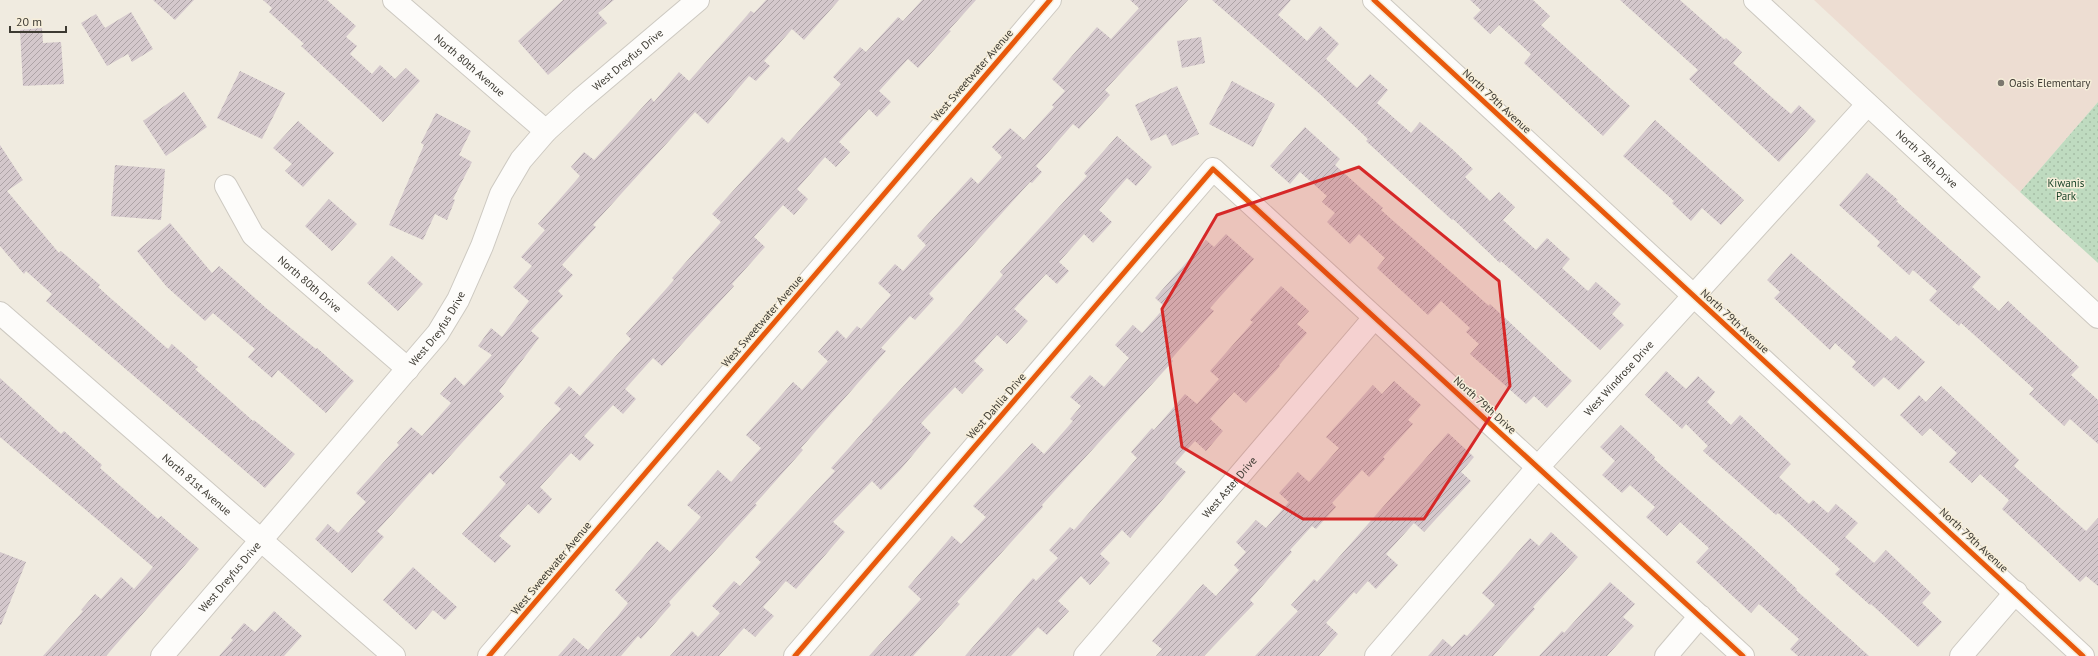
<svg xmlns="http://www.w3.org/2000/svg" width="2098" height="656" font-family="'PT Sans',sans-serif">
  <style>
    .education { fill: #edddd2 }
    .grass { fill: url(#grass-dots) }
    .building { fill: url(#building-hatch) }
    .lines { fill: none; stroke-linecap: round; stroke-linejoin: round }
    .minor-casing { stroke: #cdc9c1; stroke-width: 24 }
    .minor { stroke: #fdfcfa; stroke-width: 22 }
    .cycleway-casing { stroke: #f6eeda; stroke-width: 8 }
    .cycleway { stroke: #e8590c; stroke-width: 5 }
    .marked { fill: #d62828; fill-opacity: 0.2; stroke: #d62828; stroke-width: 3; stroke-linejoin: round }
    .poi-dot { fill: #7c786f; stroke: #f6eeda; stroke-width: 1.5 }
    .labels { text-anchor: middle; stroke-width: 3; stroke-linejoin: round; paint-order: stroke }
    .street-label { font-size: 11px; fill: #3d3a32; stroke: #f6eeda }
    .poi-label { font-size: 11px; fill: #3d3a32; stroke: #f6eeda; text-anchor: start }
    .park-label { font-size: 11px; fill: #133f24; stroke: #f6eeda }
  </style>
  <defs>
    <pattern id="grass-dots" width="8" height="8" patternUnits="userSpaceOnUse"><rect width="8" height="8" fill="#bfdbc0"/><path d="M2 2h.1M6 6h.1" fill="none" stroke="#a5bda5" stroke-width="1.8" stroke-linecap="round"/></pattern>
    <pattern id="building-hatch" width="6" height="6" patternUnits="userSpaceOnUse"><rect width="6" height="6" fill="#d4c8cc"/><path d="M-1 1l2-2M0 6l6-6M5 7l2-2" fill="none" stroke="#ada3a6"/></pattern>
  </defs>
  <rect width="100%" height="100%" fill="#f0ebe0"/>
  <!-- education -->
  <path class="education" d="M1814 0H2098V102L2020 192Z"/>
  <!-- grass -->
  <path class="grass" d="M2098 102V263L2020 192Z"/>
  <!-- building -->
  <g class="building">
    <path d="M153 0H194L175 20Z"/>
    <path d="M263 0H327L356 26 346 37 357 46 350 54 372 74 380 65 395 79 406 68 420 81 383 122 301 46 304 44 269 12 272 8Z"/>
    <path d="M563 0H614L598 13 607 23 548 75 518 41Z"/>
    <path d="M766 0H839L804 40 792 29 764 61 770 66 756 81 749 76 708 124 695 112 593 225 596 227 562 265 573 275 558 291 563 296 531 331 539 338 499 391 504 396 433 475 430 472 377 531 384 537 352 573 315 539 328 524 338 533 366 502 356 493 399 445 397 443 411 427 422 436 451 403 440 394 455 377 464 386 492 355 478 346 491 328 502 337 529 301 513 287 532 266 521 257 545 230 538 224 580 176 571 167 584 152 594 160 651 98 654 102 679 72 689 81 751 11 754 13Z"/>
    <path d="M922 0H976L949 30 951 31 918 68 908 59 879 91 891 102 877 117 869 109 839 142 850 152 836 167 825 157 797 189 808 199 794 215 783 205 754 237 765 247 732 284 734 286 662 366 653 358 625 389 636 399 623 414 613 405 584 436 594 445 580 461 571 453 540 487 552 499 539 514 528 504 499 536 511 546 495 563 462 534 506 484 499 477 561 409 554 403 569 386 580 396 631 339 626 334 674 280 672 278 721 222 712 214 782 137 788 143 841 84 833 77 860 47 866 52 898 17 903 21Z"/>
    <path d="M1130 0H1188L1105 90 1110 95 1079 129 1073 124 1036 166 1042 172 1032 183 1030 182 929 294 934 299 915 320 910 316 881 348 886 351 801 448 803 450 755 504 757 505 669 602 671 605 641 639 638 636 621 656H558L574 638 588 650 617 617 628 603 615 590 657 541 670 552 701 517 687 505 718 470 731 482 761 448 746 435 793 382 802 390 828 361 818 352 837 330 846 339 857 326 861 329 891 295 878 283 895 264 903 271 926 245 917 236 971 177 978 184 1002 157 992 147 1010 128 1024 140 1054 107 1052 105 1065 91 1052 79 1097 27 1111 39 1139 8Z"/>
    <path d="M1212 0H1291L1278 15 1307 41 1320 26 1339 44 1326 59 1357 88 1370 74 1388 90 1377 103 1411 133 1420 122 1451 148 1473 169 1465 177 1490 201 1499 192 1515 207 1503 220 1536 250 1547 238 1570 259 1562 268 1588 291 1596 282 1621 304 1612 314 1624 325 1600 350 1501 261 1500 263 1453 219 1452 220 1366 141 1368 139 1321 95Z"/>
    <path d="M1470 0H1533L1550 16 1541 25 1630 106 1603 136 1524 63 1531 54 1499 25 1490 34 1473 18 1481 10Z"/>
    <path d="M1620 0H1680L1725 40 1726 38 1742 52 1733 63 1768 94 1791 114 1799 105 1816 121 1779 162 1689 79 1698 70Z"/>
    <path d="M131 12 153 49 132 62 128 54 107 66 81 23 96 14 105 28Z"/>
    <path d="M42 28 43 43 61 42 64 84 23 86 20 30Z"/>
    <path d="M1201 37 1205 63 1182 68 1177 41Z"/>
    <path d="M240 71 285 93 262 139 217 118Z"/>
    <path d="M1232 81 1275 104 1253 147 1209 124Z"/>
    <path d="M1177 86 1199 134 1172 146 1166 134 1151 141 1135 105Z"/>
    <path d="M184 92 207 127 166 156 143 121Z"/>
    <path d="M436 113 471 131 459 155 472 162 453 199 455 200 447 220 435 214 423 240 389 225 424 145 421 143Z"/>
    <path d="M1655 120 1744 200 1721 225 1702 208 1691 221 1672 203 1674 201 1623 156Z"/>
    <path d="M298 121 334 153 303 187 285 171 292 164 273 148Z"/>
    <path d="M1305 127 1340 159 1335 165 1383 208 1381 210 1489 306 1490 304 1572 381 1547 408 1534 396 1526 404 1470 354 1479 344 1466 332 1470 328 1441 301 1428 315 1377 268 1385 258 1359 234 1350 244 1327 222 1335 213 1322 202 1327 196 1300 172 1290 184 1270 166Z"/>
    <path d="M1117 136 1152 167 1136 186 1127 178 1099 210 1112 222 1093 243 1084 234 1059 262 1069 271 1057 284 1046 274 1014 309 1028 321 1007 344 997 335 974 361 984 370 962 394 955 387 921 423 931 433 901 469 881 490 872 481 833 522 845 532 796 589 786 581 763 607 774 616 755 637 744 628 719 656H670L692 631 698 637 720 613 712 606 734 581 740 586 761 562 755 557 835 471 831 468 873 421 872 420 960 325 1003 275 1000 272 1087 176 1084 173Z"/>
    <path d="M0 145 23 180 7 191 59 253 61 251 100 285 98 287 168 349 172 344 198 367 195 369 253 421 254 420 295 454 265 488 46 301 52 294 26 271 24 274 0 246Z"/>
    <path d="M115 165 165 169 161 220 111 216Z"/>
    <path d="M1867 173 1898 200 1896 201 1981 277 1972 287 1999 311 2008 301 2079 367 2071 375 2098 400V444L2070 419 2064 426 2029 394 2034 389 1961 323 1959 326 1929 300 1937 291 1913 270 1909 275 1877 246 1880 242 1839 205Z"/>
    <path d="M329 199 357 224 332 251 305 226Z"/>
    <path d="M170 223 212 273 219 266 266 308 316 349 317 348 354 381 326 413 278 370 272 378 248 357 255 349 213 313 205 321 167 287 137 251Z"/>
    <path d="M1226 234 1254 259 1210 308 1214 311 1171 359 1173 361 1042 505 1043 507 957 602 960 604 913 656H869L921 599 908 587 952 536 961 544 986 517 973 506 1032 443 1044 454 1073 421 1070 419 1081 406 1070 397 1090 375 1104 387 1129 358 1115 345 1133 325 1142 333 1165 307 1155 298 1206 240 1214 247Z"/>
    <path d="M1791 253 1891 341 1896 336 1925 362 1899 390 1884 377 1874 387 1852 367 1856 362 1835 343 1830 350 1774 298 1780 292 1767 280Z"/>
    <path d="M392 256 423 284 398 311 367 283Z"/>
    <path d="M1281 286 1309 311 1297 324 1307 333 1279 365 1280 366 1246 403 1234 392 1210 419 1223 431 1206 451 1195 441 1175 463 1186 472 1130 538 1122 530 1100 554 1110 563 1090 585 1081 576 1058 601 1069 611 1047 635 1038 627 1011 656H965L1033 578 1036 581 1058 558 1049 550 1070 527 1074 530 1137 458 1131 452 1152 428 1154 430 1185 394 1197 404 1219 379 1210 371 1253 322 1250 320Z"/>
    <path d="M1666 371 1686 389 1698 376 1715 392 1707 402 1731 425 1740 415 1791 464 1779 477 1809 504 1813 500 1828 513 1836 504 1858 523 1845 537 1874 563 1886 550 1931 593 1922 603 1942 622 1918 647 1871 604 1870 605 1835 574 1840 569 1778 513 1776 515 1703 451 1708 446 1686 424 1682 429 1645 395Z"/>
    <path d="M0 378 61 434 64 431 102 465 100 468 158 519 161 516 199 549 106 656H43L83 611 81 610 95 594 101 599 121 577 134 589 153 567 0 437Z"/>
    <path d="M1394 381 1421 405 1408 420 1413 424 1383 457 1385 459 1369 477 1362 470 1332 503 1336 507 1316 529 1312 526 1290 550 1292 552 1250 600 1254 604 1204 656H1156L1162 649 1152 641 1203 584 1216 596 1239 570 1234 565 1246 552 1236 542 1256 520 1266 528 1289 502 1279 493 1298 472 1309 482 1339 448 1326 437 1373 385 1382 394Z"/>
    <path d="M1941 386 2019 460 2014 466 2086 531 2098 518V586L2086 576 2080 582 2002 509 2009 500 1980 474 1972 483 1949 462 1957 453 1930 428 1922 436 1900 415 1919 395 1926 402Z"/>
    <path d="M1621 425 1655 457 1654 459 1749 544 1797 589 1796 590 1869 656H1798L1790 649 1799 639 1759 604 1751 613 1696 562 1709 548 1680 522 1667 536 1646 517 1655 507 1630 485 1622 493 1602 475 1615 461 1600 447Z"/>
    <path d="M1448 433 1474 457 1461 472 1471 481 1424 532 1414 523 1386 554 1398 565 1376 589 1368 581 1356 594 1354 592 1326 623 1338 634 1319 656H1255L1298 611 1291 605 1314 579 1317 582Z"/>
    <path d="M1551 532 1578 557 1533 607 1535 609 1493 656H1428L1443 639 1452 647 1464 634 1467 636 1495 605 1482 593 1530 538 1539 546Z"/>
    <path d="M0 552 26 562 1 625H0Z"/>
    <path d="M413 567 457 607 445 620 433 610 416 630 383 600Z"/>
    <path d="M1610 582 1635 604 1623 617 1634 626 1607 656H1539L1562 631 1564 633Z"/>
    <path d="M274 611 302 636 284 656H219L233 640 231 638 244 623 255 632Z"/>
  </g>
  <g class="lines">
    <defs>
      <g id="minor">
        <path id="s1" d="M394 0 546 131"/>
        <path d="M1374 0 2083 656"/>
        <path id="s2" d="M1755 0 2098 317"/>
        <path id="s3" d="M226 186 253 235 408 369"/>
        <path id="s4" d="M0 313 394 656"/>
        <path id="s5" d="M162 656 438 333 458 300 482 246 501 194 521 160 546 131 580 100 698 0"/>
        <path d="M489 656 1050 0"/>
        <path d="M795 656 1213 169 1743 656"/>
        <path id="s6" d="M1085 656 1374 318"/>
        <path id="s7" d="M1376 656 1538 467 1867 105"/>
        <path d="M1666 656 1700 616"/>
        <path d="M1961 656 2016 592"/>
      </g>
    </defs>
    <!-- minor casing -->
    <use href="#minor" class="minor-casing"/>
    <!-- minor -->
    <use href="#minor" class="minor"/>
    <defs>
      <g id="cycleway">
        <path d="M1374 0 2083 656"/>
        <path d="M489 656 1050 0"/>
        <path d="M795 656 1213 169 1743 656"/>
      </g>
    </defs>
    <!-- cycleway casing -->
    <use href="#cycleway" class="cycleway-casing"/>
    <!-- cycleway -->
    <use href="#cycleway" class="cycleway"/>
  </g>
  <!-- marked area -->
  <path class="marked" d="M1359 167 1499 281 1510 386 1424 519H1303L1182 447 1162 309 1217 215Z"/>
  <!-- markers -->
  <circle class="poi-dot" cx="2001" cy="83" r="4"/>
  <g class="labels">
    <!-- street labels -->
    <g class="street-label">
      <text dy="4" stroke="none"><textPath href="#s5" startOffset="764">West Dreyfus Drive</textPath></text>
      <text dy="4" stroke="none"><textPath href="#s1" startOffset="100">North 80th Avenue</textPath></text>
      <text transform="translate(972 75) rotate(-49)" y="4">West Sweetwater Avenue</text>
      <text transform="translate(1497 101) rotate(43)" y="4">North 79th Avenue</text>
      <text dy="4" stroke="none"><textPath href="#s2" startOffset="234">North 78th Drive</textPath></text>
      <text dy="4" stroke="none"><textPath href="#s3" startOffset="131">North 80th Drive</textPath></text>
      <text transform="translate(762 321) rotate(-49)" y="4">West Sweetwater Avenue</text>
      <text transform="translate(1735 321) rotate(43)" y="4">North 79th Avenue</text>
      <text dy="4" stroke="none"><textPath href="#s5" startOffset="428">West Dreyfus Drive</textPath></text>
      <text dy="4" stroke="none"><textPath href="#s7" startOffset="369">West Windrose Drive</textPath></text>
      <text transform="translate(1485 405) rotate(42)" y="4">North 79th Drive</text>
      <text transform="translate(996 406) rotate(-49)" y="4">West Dahlia Drive</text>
      <text dy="4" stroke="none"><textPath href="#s4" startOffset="261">North 81st Avenue</textPath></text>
      <text dy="4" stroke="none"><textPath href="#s6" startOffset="222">West Aster Drive</textPath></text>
      <text transform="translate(1974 540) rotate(43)" y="4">North 79th Avenue</text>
      <text transform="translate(551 568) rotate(-50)" y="4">West Sweetwater Avenue</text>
      <text dy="4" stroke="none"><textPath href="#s5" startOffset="104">West Dreyfus Drive</textPath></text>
    </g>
    <!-- poi labels -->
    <g class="poi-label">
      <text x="2009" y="87">Oasis Elementary</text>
    </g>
    <!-- park labels -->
    <g class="park-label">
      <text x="2066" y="187">Kiwanis<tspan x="2066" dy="13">Park</tspan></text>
    </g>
  </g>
  <!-- scale -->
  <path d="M10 26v6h56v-6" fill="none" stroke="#3d3a32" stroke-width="2"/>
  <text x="16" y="26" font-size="12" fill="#3d3a32" stroke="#f6eeda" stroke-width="3" paint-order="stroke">20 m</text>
</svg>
